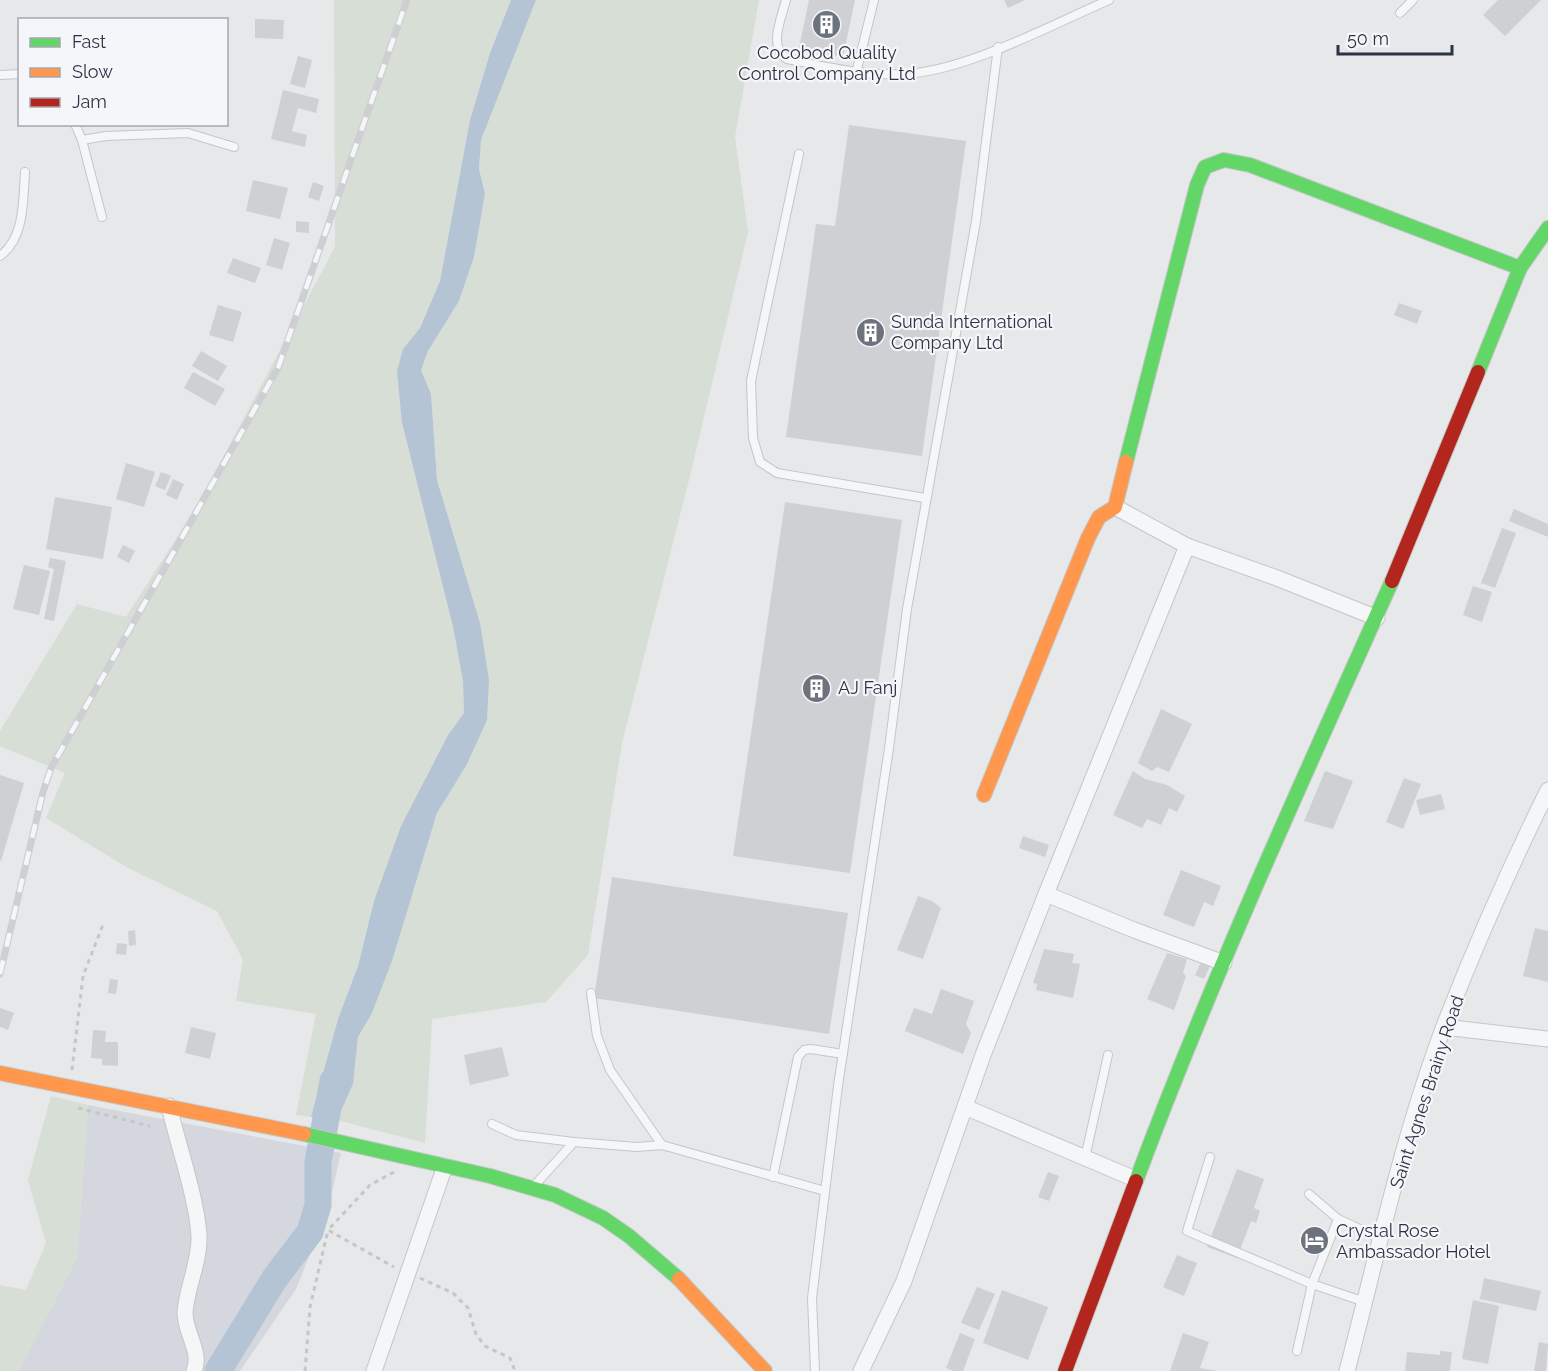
<svg xmlns="http://www.w3.org/2000/svg" width="1548" height="1371" font-family="Raleway,sans-serif">
  <style>
    .built { fill: #d4d7dd }
    .green { fill: #d6ded6 }
    .water { fill: #b4c4d5 }
    .lines { fill: none; stroke-linecap: round; stroke-linejoin: round }
    .river { stroke: #b4c4d5; stroke-width: 27 }
    .building { fill: #ced0d3 }
    .lane-casing { stroke: #c4c6c8; stroke-width: 10 }
    .street-casing { stroke: #c4c6c8; stroke-width: 17 }
    .fast-casing { stroke: #c4c6c8; stroke-width: 16 }
    .slow-casing { stroke: #c4c6c8; stroke-width: 16 }
    .jam-casing { stroke: #c4c6c8; stroke-width: 16 }
    .path { stroke: #c5c6ca; stroke-width: 3; stroke-dasharray: 4.5 4.5; stroke-linecap: butt }
    .lane { stroke: #f5f6f7; stroke-width: 8 }
    .street { stroke: #f5f6f7; stroke-width: 15 }
    .fast { stroke: #63d668; stroke-width: 14 }
    .slow { stroke: #ff974d; stroke-width: 14 }
    .jam { stroke: #b3261e; stroke-width: 14 }
    .rail-casing { stroke: #cecfd2; stroke-width: 7 }
    .rail { stroke: #f4f6f9; stroke-width: 4.5; stroke-dasharray: 14; stroke-linecap: butt }
    .labels { text-anchor: middle; stroke-width: 4.5; stroke-linejoin: round; paint-order: stroke }
    .poi-label { font-size: 18px; fill: #2b3445; stroke: #f4f6f9; text-anchor: start }
    .street-label { font-size: 18px; fill: #2b3445; stroke: #f4f6f9 }
  </style>
  <rect width="100%" height="100%" fill="#e6e8ea"/>
  <!-- built -->
  <path class="built" d="M88 1105 341 1153 328 1209 296 1289 240 1371H19L77 1257Z"/>
  <!-- green -->
  <g class="green">
    <path d="M334 0H511L490 53 470 120 440 281 420 328 403 349 402 424 453 627 463 681 464 713 448 735 401 826 374 901 358 966 338 1019 311 1117 296 1115 316 1014 236 1001 243 960 217 911 128 868 46 818 65 773 0 746V731L77 604 126 617 197 506 335 247Z"/>
    <path d="M536 0H759L735 137 748 232 690 476 622 743 588 955 546 1002 432 1019 425 1143 337 1120 353 1084 358 1037 372 1013 392 961 437 813 466 766 480 623 437 480 431 394 421 370 428 351 459 301 474 257 485 194 479 169 481 140Z"/>
    <path d="M51 1096 88 1105 77 1257 19 1371H0V1285L26 1290 46 1243 28 1180Z"/>
  </g>
  <!-- water -->
  <path class="water" d="M511 0H536L481 140 479 169 485 194 474 257 459 301 428 351 421 370 431 394 437 480 480 623 489 680 487 720 466 766 437 813 392 961 372 1013 358 1037 353 1084 337 1120 311 1117 338 1019 358 966 374 901 401 826 448 735 464 713 463 681 453 627 402 423 397 371 403 349 420 328 440 281 470 120 490 53Z"/>
  <g class="lines">
    <!-- river -->
    <path class="river" d="M218 1371 275 1278 310 1232 318 1205V1162L333 1081"/>
  </g>
  <!-- building -->
  <g class="building">
    <path d="M809 0H855L843 57 799 48Z"/>
    <path d="M1004 0H1025L1008 8Z"/>
    <path d="M1498 0H1541L1505 36 1483 15Z"/>
    <path d="M255 19 284 20 283 39 255 38Z"/>
    <path d="M298 56 312 60 305 88 290 84Z"/>
    <path d="M283 90 319 99 316 113 298 108 292 131 307 135 305 147 271 139Z"/>
    <path d="M849 125 966 141 922 456 786 437 816 224 835 226Z"/>
    <path d="M253 180 288 188 280 219 246 211Z"/>
    <path d="M313 182 324 186 319 201 308 197Z"/>
    <path d="M296 221 309 222V233L296 232Z"/>
    <path d="M274 238 290 243 282 270 266 265Z"/>
    <path d="M233 258 261 268 255 283 227 273Z"/>
    <path d="M1399 303 1422 311 1417 324 1394 315Z"/>
    <path d="M218 305 242 312 233 342 209 335Z"/>
    <path d="M201 351 227 366 218 381 192 366Z"/>
    <path d="M193 372 225 389 215 406 184 388Z"/>
    <path d="M126 463 155 472 144 507 116 499Z"/>
    <path d="M161 472 171 476 165 490 155 486Z"/>
    <path d="M173 479 184 484 177 500 166 495Z"/>
    <path d="M55 497 112 507 103 559 46 549Z"/>
    <path d="M785 502 902 520 850 873 733 856Z"/>
    <path d="M1514 509 1548 524V537L1509 521Z"/>
    <path d="M1502 528 1516 533 1495 588 1481 583Z"/>
    <path d="M123 545 135 551 129 563 117 557Z"/>
    <path d="M50 558 66 561 54 621 44 619 54 569 48 567Z"/>
    <path d="M24 565 50 571 39 615 13 609Z"/>
    <path d="M1473 586 1492 592 1482 622 1463 615Z"/>
    <path d="M1161 709 1192 724 1169 772 1157 767 1152 771 1138 763Z"/>
    <path d="M1133 771 1145 779 1167 785 1185 796 1177 812 1169 808 1161 825 1147 819 1142 828 1113 815Z"/>
    <path d="M1325 771 1353 781 1333 829 1304 821Z"/>
    <path d="M0 775 24 783 1 861H0Z"/>
    <path d="M1404 778 1421 784 1403 829 1386 822Z"/>
    <path d="M1441 794 1445 809 1420 815 1416 800Z"/>
    <path d="M1023 836 1049 845 1045 857 1019 848Z"/>
    <path d="M1181 870 1221 886 1213 906 1204 902 1194 927 1163 915Z"/>
    <path d="M612 877 848 913 829 1034 594 998Z"/>
    <path d="M918 896 932 901 941 908 923 959 897 950Z"/>
    <path d="M1535 928 1548 931V982L1523 976Z"/>
    <path d="M135 930 136 945 129 946 128 931Z"/>
    <path d="M117 943 127 944 126 955 116 954Z"/>
    <path d="M1044 949 1074 954 1072 963 1080 964 1073 998 1036 990 1037 984 1033 983Z"/>
    <path d="M1167 953 1187 959 1183 973 1186 976 1174 1010 1147 999Z"/>
    <path d="M1201 962 1210 966 1204 979 1195 975Z"/>
    <path d="M110 979 118 980 116 994 108 993Z"/>
    <path d="M941 989 974 1001 966 1024 971 1033 963 1054 905 1031 914 1008 932 1014Z"/>
    <path d="M0 1008 14 1013 8 1030 0 1027Z"/>
    <path d="M191 1027 216 1033 210 1059 185 1053Z"/>
    <path d="M93 1030 106 1031 105 1042H118V1066L102 1065V1059L91 1058Z"/>
    <path d="M502 1047 509 1076 470 1085 464 1055Z"/>
    <path d="M1237 1169 1264 1179 1254 1208 1260 1211 1256 1223 1251 1221 1237 1258 1207 1247Z"/>
    <path d="M1048 1172 1059 1176 1049 1201 1038 1197Z"/>
    <path d="M1177 1255 1197 1263 1184 1296 1163 1287Z"/>
    <path d="M1484 1278 1541 1291 1536 1311 1480 1299Z"/>
    <path d="M977 1287 995 1294 979 1330 961 1323Z"/>
    <path d="M1002 1290 1048 1307 1028 1360 983 1343Z"/>
    <path d="M1473 1300 1499 1306 1488 1364 1462 1359Z"/>
    <path d="M960 1333 975 1339 963 1371H954L946 1368Z"/>
    <path d="M1183 1333 1209 1342 1200 1368 1219 1371H1170Z"/>
    <path d="M1539 1342 1548 1344 1546 1371H1534Z"/>
    <path d="M1440 1351 1452 1352 1450 1371H1405L1407 1352 1440 1355Z"/>
  </g>
  <g class="lines">
    <defs>
      <g id="lane">
        <path d="M786 0C781 20 768 46 787 59 826 67 865 76 906 74 968 70 1051 25 1109 0"/>
        <path d="M1400 13 1413 0"/>
        <path d="M856 73 874 0"/>
        <path d="M0 75 20 74"/>
        <path d="M75 124 82 140 102 217"/>
        <path d="M82 140 106 136 188 133 234 147"/>
        <path d="M799 154 751 381 753 438 760 462 777 473 925 498"/>
        <path d="M0 256C25 238 23 200 25 172"/>
        <path d="M591 993 597 1036 610 1070 662 1145"/>
        <path d="M492 1124 516 1135 574 1142"/>
        <path d="M1210 1157 1187 1231 1312 1284 1365 1302"/>
        <path d="M1085 1158 1108 1055"/>
        <path d="M773 1177 798 1057 804 1050 811 1049 843 1054"/>
        <path d="M533 1187 574 1142 637 1147 662 1145 825 1191"/>
        <path d="M1309 1194 1338 1219 1381 1239"/>
        <path d="M1297 1351 1312 1284 1338 1219"/>
        <path d="M815 1371 812 1298 838 1086 889 748 907 609 976 221 998 47"/>
      </g>
      <g id="street">
        <path d="M1115 507 1187 546 1277 578 1377 618"/>
        <path d="M1187 546 1046 894 1134 930 1224 963"/>
        <path d="M1444 1027 1548 1039"/>
        <path d="M169 1106C178 1145 197 1199 199 1236 200 1262 186 1289 185 1313 185 1333 202 1352 194 1371"/>
        <path d="M965 1107 1135 1179"/>
        <path d="M374 1371 445 1166"/>
        <path d="M861 1371 904 1281 983 1055 1046 894"/>
        <path d="M1347 1371C1377 1256 1402 1138 1444 1026 1475 946 1510 867 1548 790"/>
      </g>
      <g id="fast">
        <path d="M1478 372 1520 268 1548 228"/>
        <path d="M1126 462 1197 185 1205 167 1224 160 1250 165 1520 268"/>
        <path d="M304 1134 490 1176 555 1195 603 1218 629 1236 679 1279"/>
        <path d="M1136 1181C1212 977 1303 779 1392 581"/>
      </g>
      <g id="slow">
        <path d="M984 795 1088 538 1099 517 1115 507 1126 462"/>
        <path d="M0 1073 304 1134"/>
        <path d="M679 1279 765 1371"/>
      </g>
      <g id="jam">
        <path d="M1392 581 1478 372"/>
        <path d="M1065 1371 1136 1181"/>
      </g>
    </defs>
    <!-- lane casing -->
    <use href="#lane" class="lane-casing"/>
    <!-- street casing -->
    <use href="#street" class="street-casing"/>
    <!-- fast casing -->
    <use href="#fast" class="fast-casing"/>
    <!-- slow casing -->
    <use href="#slow" class="slow-casing"/>
    <!-- jam casing -->
    <use href="#jam" class="jam-casing"/>
    <!-- path -->
    <g class="path">
      <path d="M72 1070 83 976 104 922"/>
      <path d="M78 1108 150 1126"/>
      <path d="M394 1172 370 1185 328 1230 394 1267"/>
      <path d="M420 1278 453 1293 468 1308 476 1334 485 1346 510 1358 515 1371"/>
      <path d="M305 1371 310 1307 328 1230"/>
    </g>
    <!-- lane -->
    <use href="#lane" class="lane"/>
    <!-- street -->
    <use href="#street" class="street"/>
    <!-- fast -->
    <use href="#fast" class="fast"/>
    <!-- slow -->
    <use href="#slow" class="slow"/>
    <!-- jam -->
    <use href="#jam" class="jam"/>
    <defs>
      <path id="rail" d="M0 974 43 792 51 768 278 368 407 0"/>
    </defs>
    <!-- rail casing -->
    <use href="#rail" class="rail-casing"/>
    <!-- rail -->
    <use href="#rail" class="rail"/>
  </g>
  <!-- icons -->
  <defs>
    <symbol id="building-disc" viewBox="-11 -11 22 22"><circle r="9.5" fill="#6c737f" stroke="#f4f6f9"/><path d="M-4-6H4V6H1V3H-1V6H-4ZM-2.5-4.3h1.7v1.8h-1.7ZM.8-4.3h1.7v1.8H.8ZM-2.5-1h1.7V.8h-1.7ZM.8-1h1.7V.8H.8Z" fill="#fff"/></symbol>
    <symbol id="hotel-disc" viewBox="-11 -11 22 22"><circle r="9.5" fill="#6c737f" stroke="#f4f6f9"/><path d="M-6-4.5h1.5V1H6V5H4.5V3h-9V5H-6ZM-4 0a1.8 1.8 0 1 1 3.6 0ZM.5 0V-2.5h3Q6-2.5 6 0Z" fill="#fff"/></symbol>
  </defs>
  <g fill-rule="evenodd">
    <use href="#building-disc" x="810" y="8" width="33" height="33"/>
    <use href="#building-disc" x="854" y="316" width="33" height="33"/>
    <use href="#building-disc" x="800" y="672" width="33" height="33"/>
    <use href="#hotel-disc" x="1298" y="1224" width="33" height="33"/>
  </g>
  <g class="labels">
    <!-- poi labels -->
    <g class="poi-label">
      <text x="827" y="59" text-anchor="middle">Cocobod Quality<tspan x="827" dy="21">Control Company Ltd</tspan></text>
      <text x="891" y="328">Sunda International<tspan x="891" dy="21">Company Ltd</tspan></text>
      <text x="838" y="694">AJ Fanj</text>
      <text x="1336" y="1237">Crystal Rose<tspan x="1336" dy="21">Ambassador Hotel</tspan></text>
    </g>
    <!-- street labels -->
    <g class="street-label">
      <text transform="translate(1427 1092) rotate(-72)" y="6">Saint Agnes Brainy Road</text>
    </g>
  </g>
  <!-- legend -->
  <rect x="18" y="18" width="210" height="108" fill="#f4f6f9" stroke="#a4a8b1" stroke-width="1.5"/>
  <rect x="30" y="38" width="30" height="9" fill="#63d668" stroke="#a4a8b1" stroke-width="1.5"/>
  <text x="72" y="48" font-size="18" fill="#2b3445">Fast</text>
  <rect x="30" y="68" width="30" height="9" fill="#ff974d" stroke="#a4a8b1" stroke-width="1.5"/>
  <text x="72" y="78" font-size="18" fill="#2b3445">Slow</text>
  <rect x="30" y="98" width="30" height="9" fill="#b3261e" stroke="#a4a8b1" stroke-width="1.5"/>
  <text x="72" y="108" font-size="18" fill="#2b3445">Jam</text>
  <!-- scale -->
  <path d="M1338 45v9h114v-9" fill="none" stroke="#2b3445" stroke-width="3"/>
  <text x="1347" y="45" font-size="18" fill="#2b3445" stroke="#f4f6f9" stroke-width="4.5" paint-order="stroke">50 m</text>
</svg>
